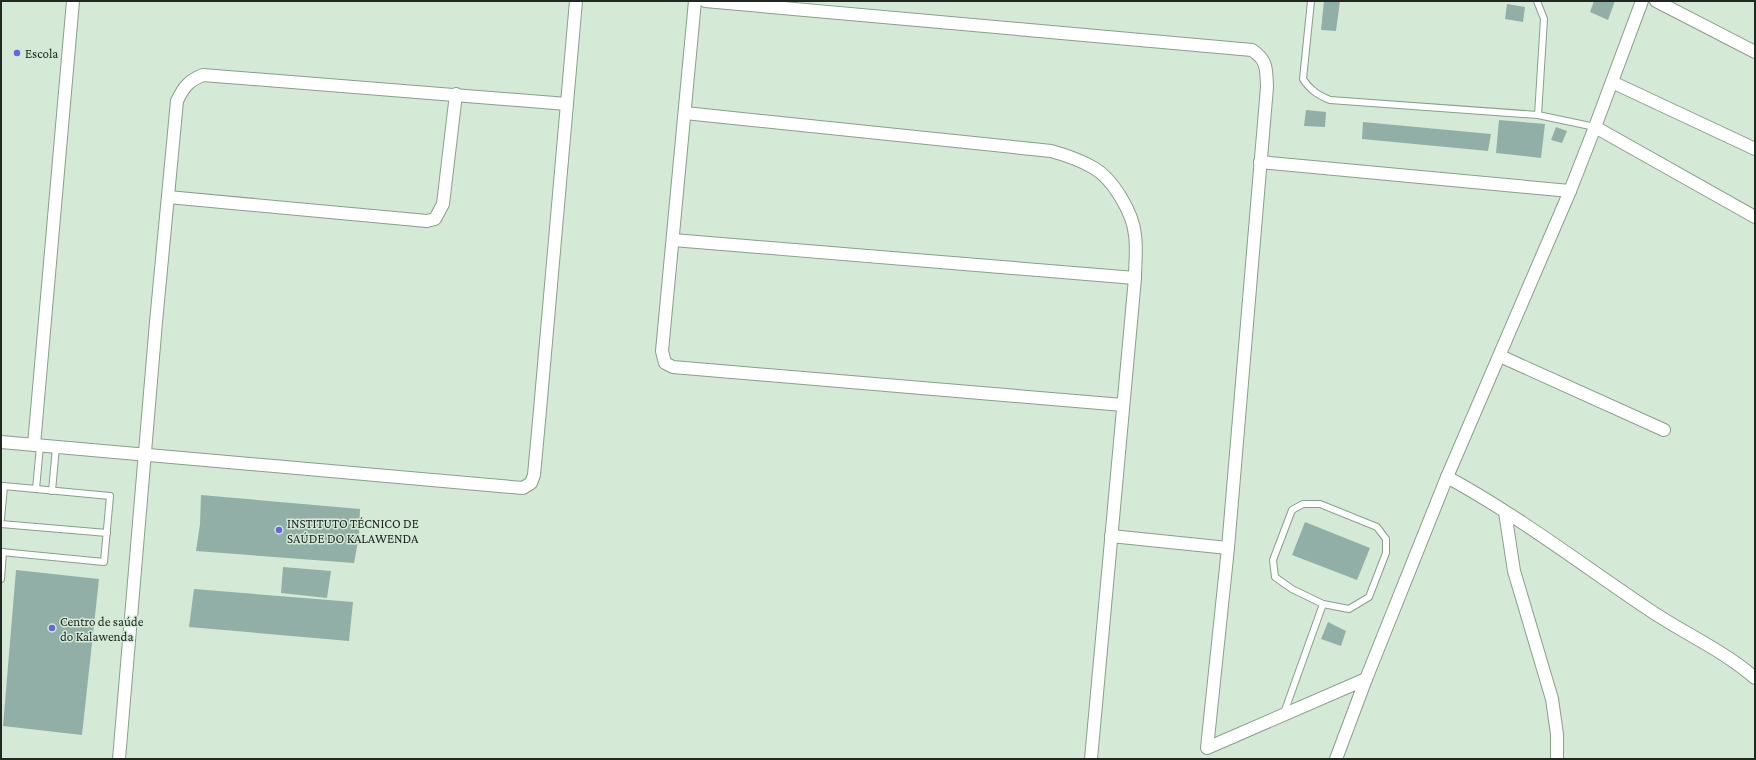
<svg xmlns="http://www.w3.org/2000/svg" width="1756" height="760" font-family="'Crimson Pro',serif">
  <style>
    .building { fill: #92afa7 }
    .lines { fill: none; stroke-linecap: round; stroke-linejoin: round }
    .lane-casing { stroke: #899e8c; stroke-width: 8 }
    .street-casing { stroke: #899e8c; stroke-width: 14 }
    .lane { stroke: #fff; stroke-width: 6 }
    .street { stroke: #fff; stroke-width: 12 }
    .poi-dot { fill: #6965df; stroke: #d4ead7; stroke-width: 1.5 }
    .labels { text-anchor: middle; stroke-width: 3; stroke-linejoin: round; paint-order: stroke }
    .poi-label { font-size: 13px; fill: #202821; stroke: #d4ead7; text-anchor: start }
  </style>
  <rect width="100%" height="100%" fill="#d4ead7"/>
  <!-- building -->
  <g class="building">
    <path d="M1324 1H1340L1336 31 1321 30Z"/>
    <path d="M1594 1H1615L1608 20 1590 12Z"/>
    <path d="M1507 4 1525 7 1523 22 1505 19Z"/>
    <path d="M1306 110 1326 112 1325 127 1304 126Z"/>
    <path d="M1499 120 1545 124 1541 158 1496 153Z"/>
    <path d="M1363 122 1491 134 1488 151 1362 139Z"/>
    <path d="M1556 127 1567 131 1562 143 1551 140Z"/>
    <path d="M201 495 360 509 359 536 354 563 196 551 200 524Z"/>
    <path d="M1305 522 1370 548 1357 580 1292 555Z"/>
    <path d="M283 567 331 571 327 598 281 593Z"/>
    <path d="M16 570 99 579 82 735 3 726Z"/>
    <path d="M194 589 353 602 349 641 189 627Z"/>
    <path d="M1328 622 1346 631 1341 646 1321 639Z"/>
  </g>
  <g class="lines">
    <defs>
      <g id="lane">
        <path d="M1311 1 1303 79C1310 90 1318 95 1330 100L1538 115 1595 127"/>
        <path d="M1537 1 1544 19 1538 115"/>
        <path d="M36 489 40 446"/>
        <path d="M52 491 56 447"/>
        <path d="M1303 504H1320L1377 527 1386 539V553L1369 597 1349 609 1323 604 1292 589 1275 577 1273 560 1292 510Z"/>
        <path d="M1 519 4 486 110 496 104 562 1 552"/>
        <path d="M1 524 107 533"/>
        <path d="M1 579 3 552"/>
        <path d="M1284 713 1323 604"/>
      </g>
      <g id="street">
        <path d="M695 1 662 351 665 363 673 367 1123 405"/>
        <path d="M705 1 1252 50C1268 61 1266 69 1267 87L1228 548 1207 748 1366 679"/>
        <path d="M1656 1 1755 52"/>
        <path d="M1612 82 1755 149"/>
        <path d="M685 113 1051 151C1066 155 1080 160 1094 168 1113 179 1133 213 1135 235 1137 249 1135 264 1135 278L1091 759"/>
        <path d="M1595 127 1755 217"/>
        <path d="M1260 162 1570 191"/>
        <path d="M168 197 427 221 435 219 443 204 456 94"/>
        <path d="M673 240 1135 278"/>
        <path d="M1500 356 1664 430"/>
        <path d="M1 442 523 488 531 483 534 475 540 410 576 1"/>
        <path d="M34 445 73 1"/>
        <path d="M1447 477C1517 515 1581 564 1648 609 1683 633 1723 650 1755 678"/>
        <path d="M1505 512 1514 571 1552 699 1557 734V759"/>
        <path d="M1111 536 1228 548"/>
        <path d="M119 759 156 322 177 101C183 88 189 80 203 75L567 104"/>
        <path d="M1336 759 1366 679 1447 477 1570 191 1595 127 1642 1"/>
      </g>
    </defs>
    <!-- lane casing -->
    <use href="#lane" class="lane-casing"/>
    <!-- street casing -->
    <use href="#street" class="street-casing"/>
    <!-- lane -->
    <use href="#lane" class="lane"/>
    <!-- street -->
    <use href="#street" class="street"/>
  </g>
  <!-- markers -->
  <g class="poi-dot">
    <circle cx="17" cy="53" r="4"/>
    <circle cx="279" cy="530" r="4"/>
    <circle cx="52" cy="628" r="4"/>
  </g>
  <g class="labels">
    <!-- poi labels -->
    <g class="poi-label">
      <text x="25" y="58">Escola</text>
      <text x="287" y="528">INSTITUTO TÉCNICO DE<tspan x="287" dy="15">SAÚDE DO KALAWENDA</tspan></text>
      <text x="60" y="626">Centro de saúde<tspan x="60" dy="15">do Kalawenda</tspan></text>
    </g>
  </g>
  <!-- border -->
  <rect width="1756" height="760" fill="none" stroke="#202821" stroke-width="4"/>
</svg>
